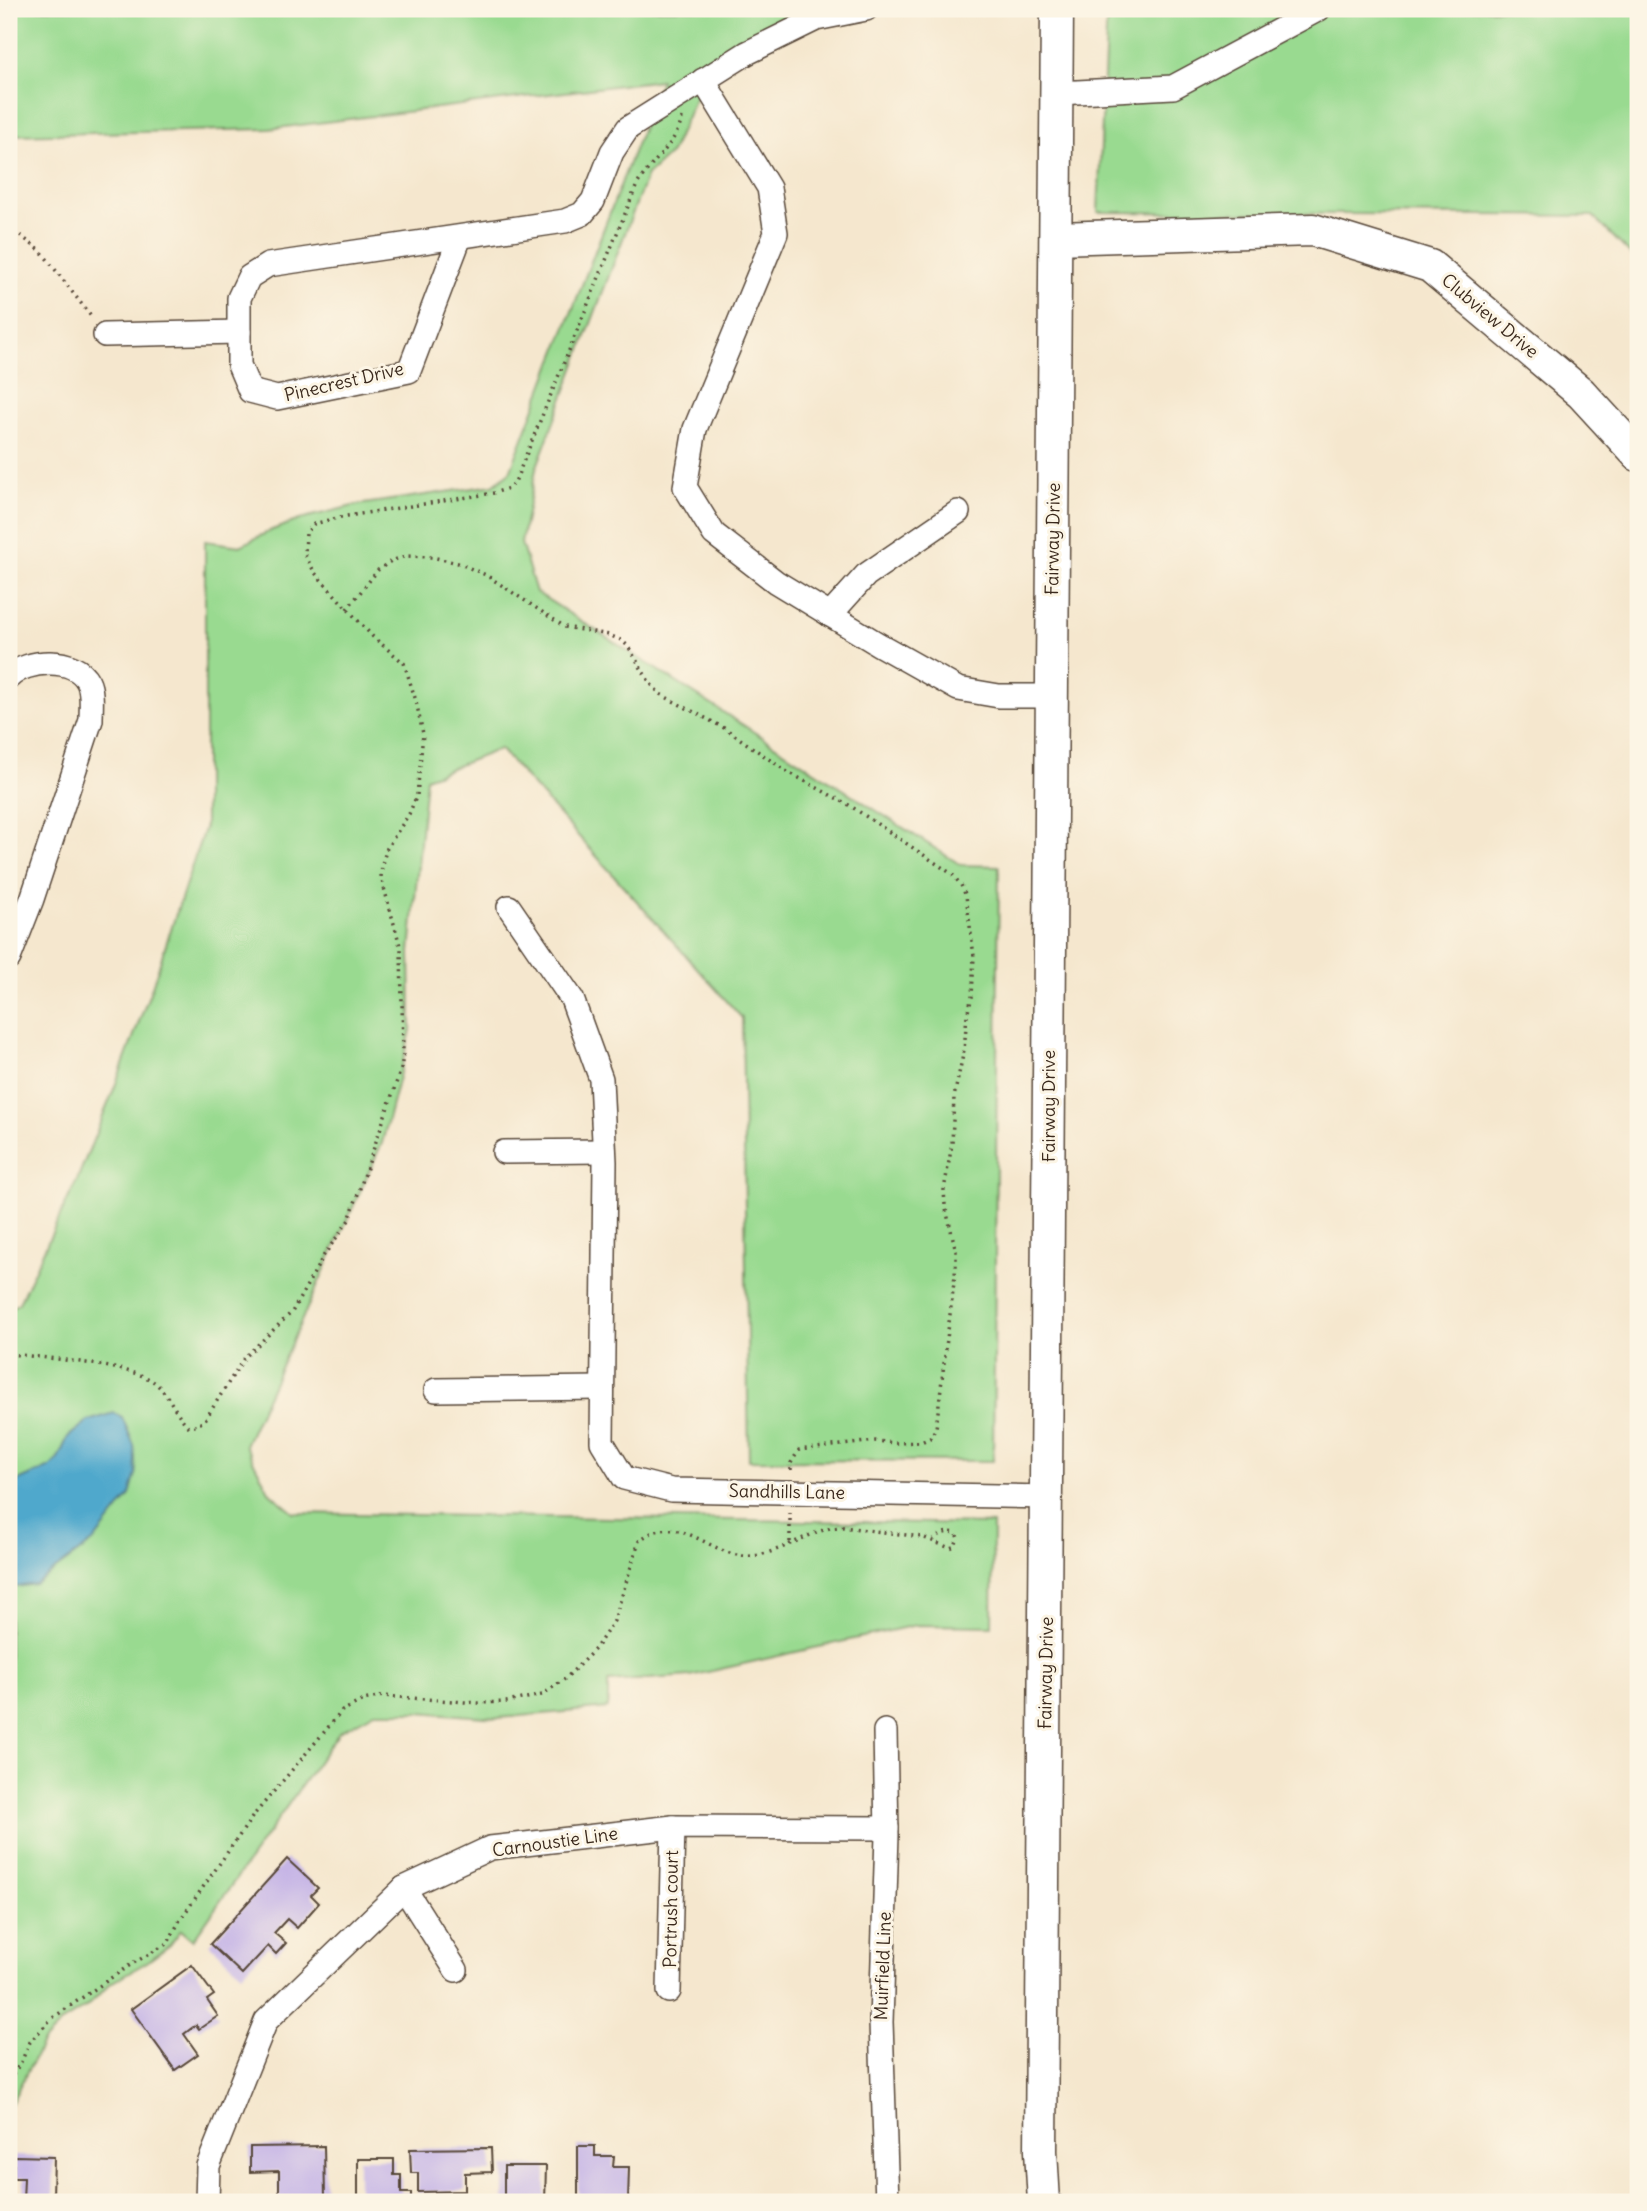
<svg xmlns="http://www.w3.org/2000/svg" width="1647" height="2211" font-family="Delius,sans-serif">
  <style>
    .green { fill: #99da90; stroke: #6a8257; stroke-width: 2 }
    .water { fill: #4fa8cc; stroke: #456975; stroke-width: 2 }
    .building { fill: #c4b3e6 }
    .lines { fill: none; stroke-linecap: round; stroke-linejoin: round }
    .street-casing { stroke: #574638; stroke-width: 26 }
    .secondary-casing { stroke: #574638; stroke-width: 35 }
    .path { stroke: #574638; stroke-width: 3.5; stroke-dasharray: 2 5; stroke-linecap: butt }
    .street { stroke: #fff; stroke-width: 23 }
    .secondary { stroke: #fff; stroke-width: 32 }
    .labels { text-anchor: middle; stroke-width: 6; stroke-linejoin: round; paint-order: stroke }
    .street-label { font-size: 18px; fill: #3b2a1e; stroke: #fcf5e5 }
  </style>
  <rect width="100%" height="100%" fill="#fcf5e5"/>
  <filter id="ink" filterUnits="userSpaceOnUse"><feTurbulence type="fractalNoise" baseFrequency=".0143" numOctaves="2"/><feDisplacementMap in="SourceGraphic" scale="14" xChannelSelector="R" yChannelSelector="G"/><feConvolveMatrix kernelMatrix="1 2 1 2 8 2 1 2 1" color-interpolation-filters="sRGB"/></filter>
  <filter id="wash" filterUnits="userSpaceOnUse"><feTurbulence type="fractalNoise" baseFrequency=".00686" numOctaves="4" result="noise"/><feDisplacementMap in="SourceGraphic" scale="28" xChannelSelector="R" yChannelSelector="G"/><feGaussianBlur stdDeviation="1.57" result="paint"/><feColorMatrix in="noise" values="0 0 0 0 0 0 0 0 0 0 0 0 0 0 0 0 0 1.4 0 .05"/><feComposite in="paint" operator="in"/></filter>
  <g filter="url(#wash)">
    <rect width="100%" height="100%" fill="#f5e7ce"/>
    <!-- green -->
    <g class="green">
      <path d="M9 9H802L713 57 671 153 647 175 536 469 521 543 536 592 961 865 999 866 993 1461 749 1460 742 1018 500 749 426 778 410 952 411 1030 382 1143 245 1445 270 1493 294 1513 993 1524 992 1626 916 1625 690 1676 608 1682V1708L498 1718 418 1712H375L339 1732 193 1940 181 1930 170 1945 147 1962 111 1983 86 2007 62 2022 42 2043 9 2107V1309L19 1303 77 1180 114 1089 152 987 205 826V541L240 546 272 530 308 517 357 505 493 485 510 472 661 80 269 129 9 135Z"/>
      <path d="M1107 9H1638V262L1593 216 1098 212Z"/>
    </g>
    <!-- water -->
    <path class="water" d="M114 1413 122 1417 134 1445 136 1474 130 1495 93 1542 35 1584 9 1588V1485L50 1467 58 1459 68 1437 88 1421Z"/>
    <g id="blocks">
      <!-- building -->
      <g class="building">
        <path d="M287 1859 318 1888 311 1895 319 1903 297 1928 287 1919 274 1933 286 1943 276 1954 268 1946 242 1974 210 1944Z"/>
        <path d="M192 1965 214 1995 207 2000 218 2016 199 2029 196 2025 184 2034 198 2054 175 2070 131 2009Z"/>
        <path d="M324 2146 325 2198 279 2199V2171L250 2172V2147Z"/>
        <path d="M578 2146H595V2156H614L613 2167H629L628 2202H578Z"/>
        <path d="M491 2148 492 2172 465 2173V2191L418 2192V2173H411L410 2149Z"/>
        <path d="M14 2156 54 2157 53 2197 80 2198V2202H23L24 2178H13Z"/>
        <path d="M358 2159H394V2175H401V2193H411V2202H358Z"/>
        <path d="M504 2166H546L545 2202H504Z"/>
      </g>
    </g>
  </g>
  <g filter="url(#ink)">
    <use href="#blocks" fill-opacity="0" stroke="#574638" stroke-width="2"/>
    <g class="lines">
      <defs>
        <g id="street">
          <path d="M703 80 769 188 776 233 695 429 685 487 714 534 776 582 878 644 958 689 999 696H1052"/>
          <path d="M1058 93 1173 87 1319 9"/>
          <path d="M460 237 409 371 277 398 250 391 239 365V298L249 277 268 265 565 221 582 214 593 201 612 152 628 128 747 53 816 19 866 9"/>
          <path d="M105 335 239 332"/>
          <path d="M830 615 866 575 958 512"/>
          <path d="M9 677C27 659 75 656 88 682 93 692 91 709 91 720L32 899 9 958"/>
          <path d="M509 907 572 999 601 1079 605 1162 602 1442 624 1478 671 1490 1048 1497"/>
          <path d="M504 1152 604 1151"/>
          <path d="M436 1390 602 1388"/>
          <path d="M885 1731 887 1835 881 2022 887 2202"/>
          <path d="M404 1888 456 1970"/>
          <path d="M669 1991 673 1827"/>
          <path d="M207 2202 208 2166 266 2021 404 1888 490 1848 673 1827 887 1828"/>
        </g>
        <g id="secondary">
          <path d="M1057 238 1313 230 1430 266 1581 393 1638 455"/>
          <path d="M1044 2202 1041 2151 1057 9"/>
        </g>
      </defs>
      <!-- street casing -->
      <use href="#street" class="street-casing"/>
      <!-- secondary casing -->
      <use href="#secondary" class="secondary-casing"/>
      <!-- path -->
      <g class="path">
        <path d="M9 227 41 251 93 319"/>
        <path d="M347 609 378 570 391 561 406 556 432 557 458 563 486 575 565 627 609 635 621 640 628 646 650 683 660 694 726 729 786 771 849 805 952 874 961 885 966 896 974 956 972 997 967 1015 964 1050 954 1097 952 1144 944 1190 945 1205 956 1251V1266L936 1428 930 1438 921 1442 896 1443 876 1441 799 1450 791 1463V1474"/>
        <path d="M9 1354C39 1357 133 1365 154 1382 169 1394 175 1413 188 1426H196L205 1420 244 1358 292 1312 324 1255 349 1220 401 1069 403 1055 401 949 381 877 382 864 387 848 409 814 417 795 423 734 416 701 404 663 373 637 315 573 305 555 306 533 314 524 341 517 494 493 509 488 515 482 636 187C649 162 676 146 682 118"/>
        <path d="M790 1542V1513"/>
        <path d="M9 2080 21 2062 30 2042 51 2019 127 1967 168 1943 180 1920 253 1816 342 1711 363 1700 383 1696 479 1703 506 1702 542 1695 566 1678 595 1649 614 1621 639 1541C679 1507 712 1560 752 1556 779 1553 804 1535 830 1528L843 1527 922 1537 950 1548 955 1546 958 1538 956 1533C946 1531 941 1533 934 1540"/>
      </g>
      <!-- street -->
      <use href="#street" class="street"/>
      <!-- secondary -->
      <use href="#secondary" class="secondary"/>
    </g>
  </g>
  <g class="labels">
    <!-- street labels -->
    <g class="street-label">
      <text transform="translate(1490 316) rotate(40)" y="6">Clubview Drive</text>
      <text transform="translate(344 382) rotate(-13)" y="6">Pinecrest Drive</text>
      <text transform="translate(1053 539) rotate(-89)" y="6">Fairway Drive</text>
      <text transform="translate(1049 1106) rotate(-90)" y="6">Fairway Drive</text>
      <text transform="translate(787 1492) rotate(1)" y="6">Sandhills Lane</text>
      <text transform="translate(1046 1673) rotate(-89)" y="6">Fairway Drive</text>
      <text transform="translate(555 1842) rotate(-8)" y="6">Carnoustie Line</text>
      <text transform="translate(671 1909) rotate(-89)" y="6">Portrush court</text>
      <text transform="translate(883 1966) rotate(-88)" y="6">Muirfield Line</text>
    </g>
  </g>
  <!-- margin -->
  <rect width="1647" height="2211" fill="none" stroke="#fcf5e5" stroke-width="35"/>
</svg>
